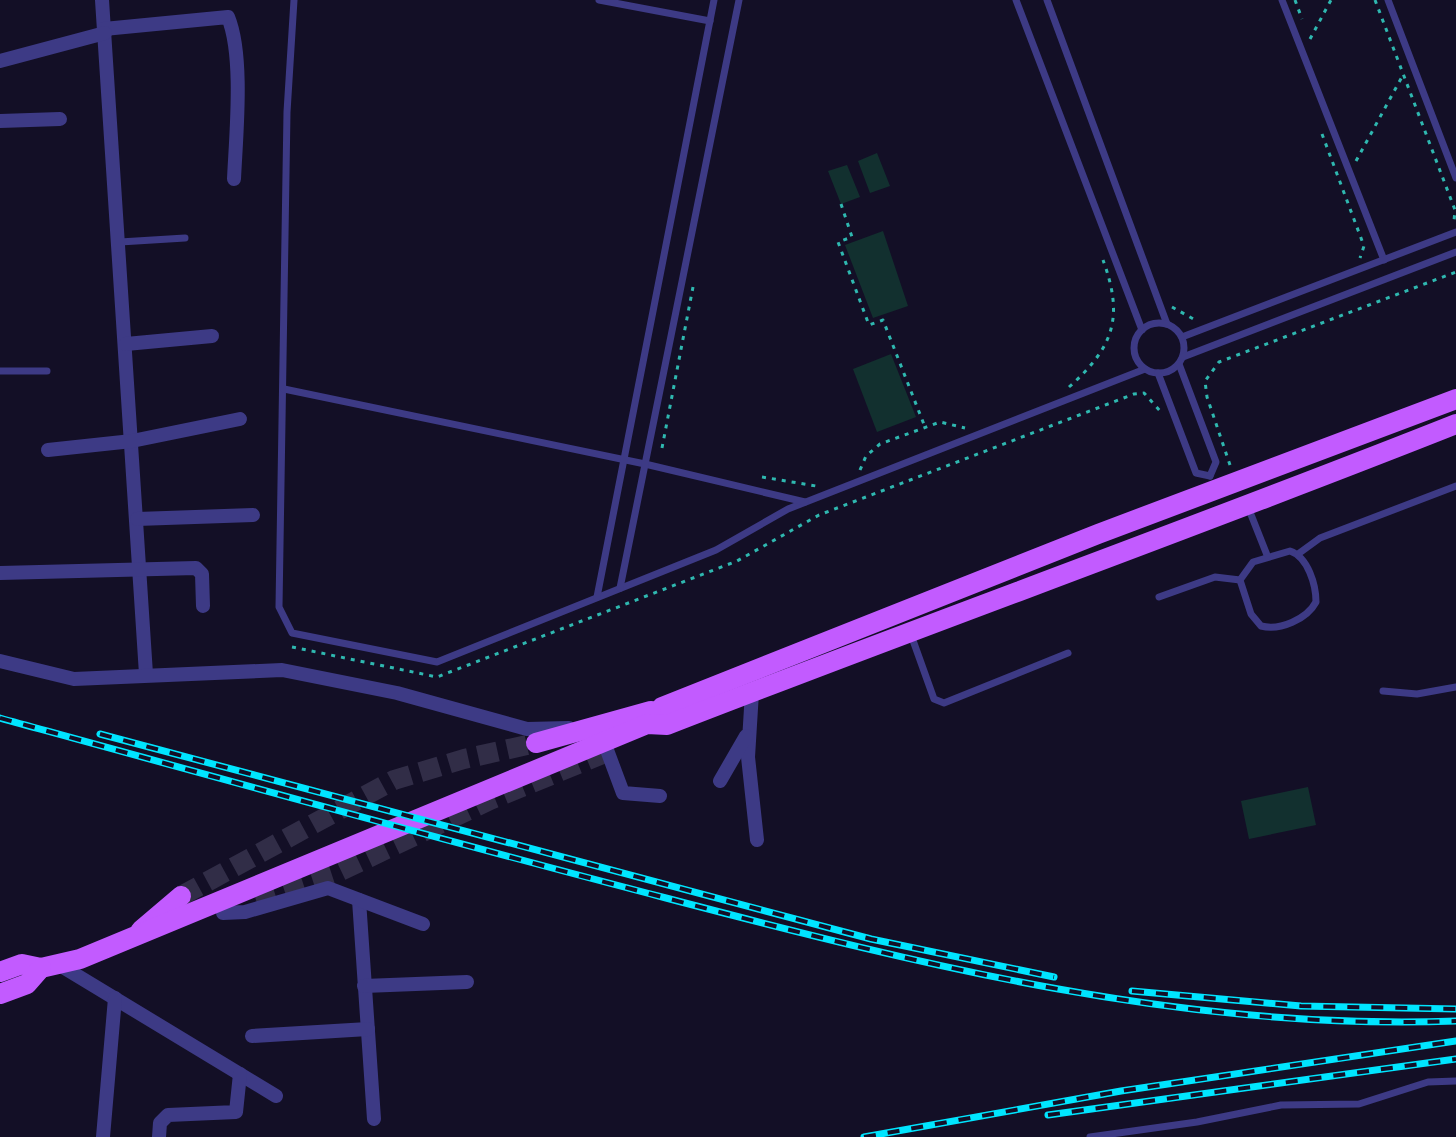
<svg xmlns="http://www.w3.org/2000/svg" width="1456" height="1137" font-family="'Fira Sans',sans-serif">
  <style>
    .green { fill: #12302f }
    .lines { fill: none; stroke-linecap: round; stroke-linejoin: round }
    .primary-tunnel { stroke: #312d47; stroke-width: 20; stroke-dasharray: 20 10; stroke-linecap: butt }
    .path { stroke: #2fb8b0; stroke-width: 3; stroke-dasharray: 4 6; stroke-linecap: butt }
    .service { stroke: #3d3a85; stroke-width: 7 }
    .minor { stroke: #3d3a85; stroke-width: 14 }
    .primary { stroke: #c25bff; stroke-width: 20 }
    .rail-casing { stroke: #00e5ff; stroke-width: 7 }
    .rail { stroke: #130f26; stroke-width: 4; stroke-dasharray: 12; stroke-linecap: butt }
  </style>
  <rect width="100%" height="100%" fill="#130f26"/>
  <!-- green -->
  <g class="green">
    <path d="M877 153 890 186 870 193 858 161Z"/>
    <path d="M847 165 860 197 841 204 828 171Z"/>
    <path d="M883 231 908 306 873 318 845 245Z"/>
    <path d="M891 354 916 417 877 432 853 369Z"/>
    <path d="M1308 787 1316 825 1249 839 1241 801Z"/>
  </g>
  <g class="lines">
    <!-- primary-tunnel -->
    <g class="primary-tunnel">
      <path d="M181 896 394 780 464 759 536 743"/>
      <path d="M256 900 332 875 490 800 605 753"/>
    </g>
    <!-- path -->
    <g class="path">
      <path d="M1295 0 1302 19"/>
      <path d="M1375 0 1455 210 1454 221"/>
      <path d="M1310 39 1331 0"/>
      <path d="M1322 134 1364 246 1360 258"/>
      <path d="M1356 161 1403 75"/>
      <path d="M841 204 852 237 838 242 869 325 883 320 925 427"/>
      <path d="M1172 307 1197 321"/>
      <path d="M1069 387C1114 347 1124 317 1103 260"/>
      <path d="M662 448 693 287"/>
      <path d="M1230 465 1207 397 1205 381 1219 362 1456 272"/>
      <path d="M860 470 866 456 880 444 940 422 965 428"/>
      <path d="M762 477 816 486"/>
      <path d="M292 647 437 677 737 561 819 515 1134 394 1144 393 1161 412"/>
    </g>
    <!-- service -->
    <g class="service">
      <path d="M294 0 287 112 279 607 292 633 437 662 716 550 788 509 1145 369"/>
      <path d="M599 0 710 21"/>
      <path d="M1016 0 1142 330"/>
      <path d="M1047 0 1167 324"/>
      <path d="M1282 0 1384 260"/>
      <path d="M1388 0 1456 178"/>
      <path d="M120 242 185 238"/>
      <circle cx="1159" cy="348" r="25"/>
      <path d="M1182 337 1456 232"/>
      <path d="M1183 357 1456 252"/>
      <path d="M1179 364 1216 462 1210 476"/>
      <path d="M0 371H47"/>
      <path d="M1158 373 1196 473 1210 476"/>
      <path d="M284 389 645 464 805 502"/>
      <path d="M1248 507 1267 555"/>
      <path d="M1290 551C1308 557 1316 585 1316 602 1307 619 1280 631 1261 626L1251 614 1240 580 1253 562Z"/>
      <path d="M1298 554 1320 538 1456 486"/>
      <path d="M620 588 739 0"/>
      <path d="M597 597 714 0"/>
      <path d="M1159 597 1215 577 1240 580"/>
      <path d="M910 632 934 699 944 703 1068 653"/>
      <path d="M1383 691 1417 694 1456 687"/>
      <path d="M1090 1137 1197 1122 1281 1105 1359 1104 1428 1082 1456 1081"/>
    </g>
    <!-- minor -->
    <g class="minor">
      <path d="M102 0 146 674"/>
      <path d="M104 29 228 17C244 56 236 135 234 179"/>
      <path d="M0 61 105 33"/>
      <path d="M0 121 60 119"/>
      <path d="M126 344 212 336"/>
      <path d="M48 450 132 441 240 419"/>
      <path d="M137 519 253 515"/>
      <path d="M0 573 196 568 202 574 203 606"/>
      <path d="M0 661 74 679 282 670 397 693 527 729 569 728"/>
      <path d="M752 692 748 757 757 840"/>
      <path d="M604 742 623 793 660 796"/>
      <path d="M720 781 746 736"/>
      <path d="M359 900 374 1119"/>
      <path d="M223 913 245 912 328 888 423 924"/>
      <path d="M58 964 276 1096"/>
      <path d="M364 986 467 982"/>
      <path d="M252 1036 368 1029"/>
      <path d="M103 1137 115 998"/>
      <path d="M159 1137 160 1123 168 1115 236 1112 240 1074"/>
    </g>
    <!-- primary -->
    <g class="primary">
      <path d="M647 724 662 707 1098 534 1456 399"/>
      <path d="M536 743 651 711"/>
      <path d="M141 930 181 896"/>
      <path d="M0 972 22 964 41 968 80 959 647 724 667 725C929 623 1194 528 1456 424"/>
      <path d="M0 994 27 984 41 968"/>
    </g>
    <defs>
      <g id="rail">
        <path d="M0 718C222 779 443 840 666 898 926 966 1185 1031 1456 1021"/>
        <path d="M100 734 871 939 1054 977"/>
        <path d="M1132 991 1301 1006 1456 1009"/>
        <path d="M1048 1115 1456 1059"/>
        <path d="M864 1137 1121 1091 1456 1041"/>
      </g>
    </defs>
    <!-- rail casing -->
    <use href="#rail" class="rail-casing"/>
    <!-- rail -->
    <use href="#rail" class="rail"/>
  </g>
</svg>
